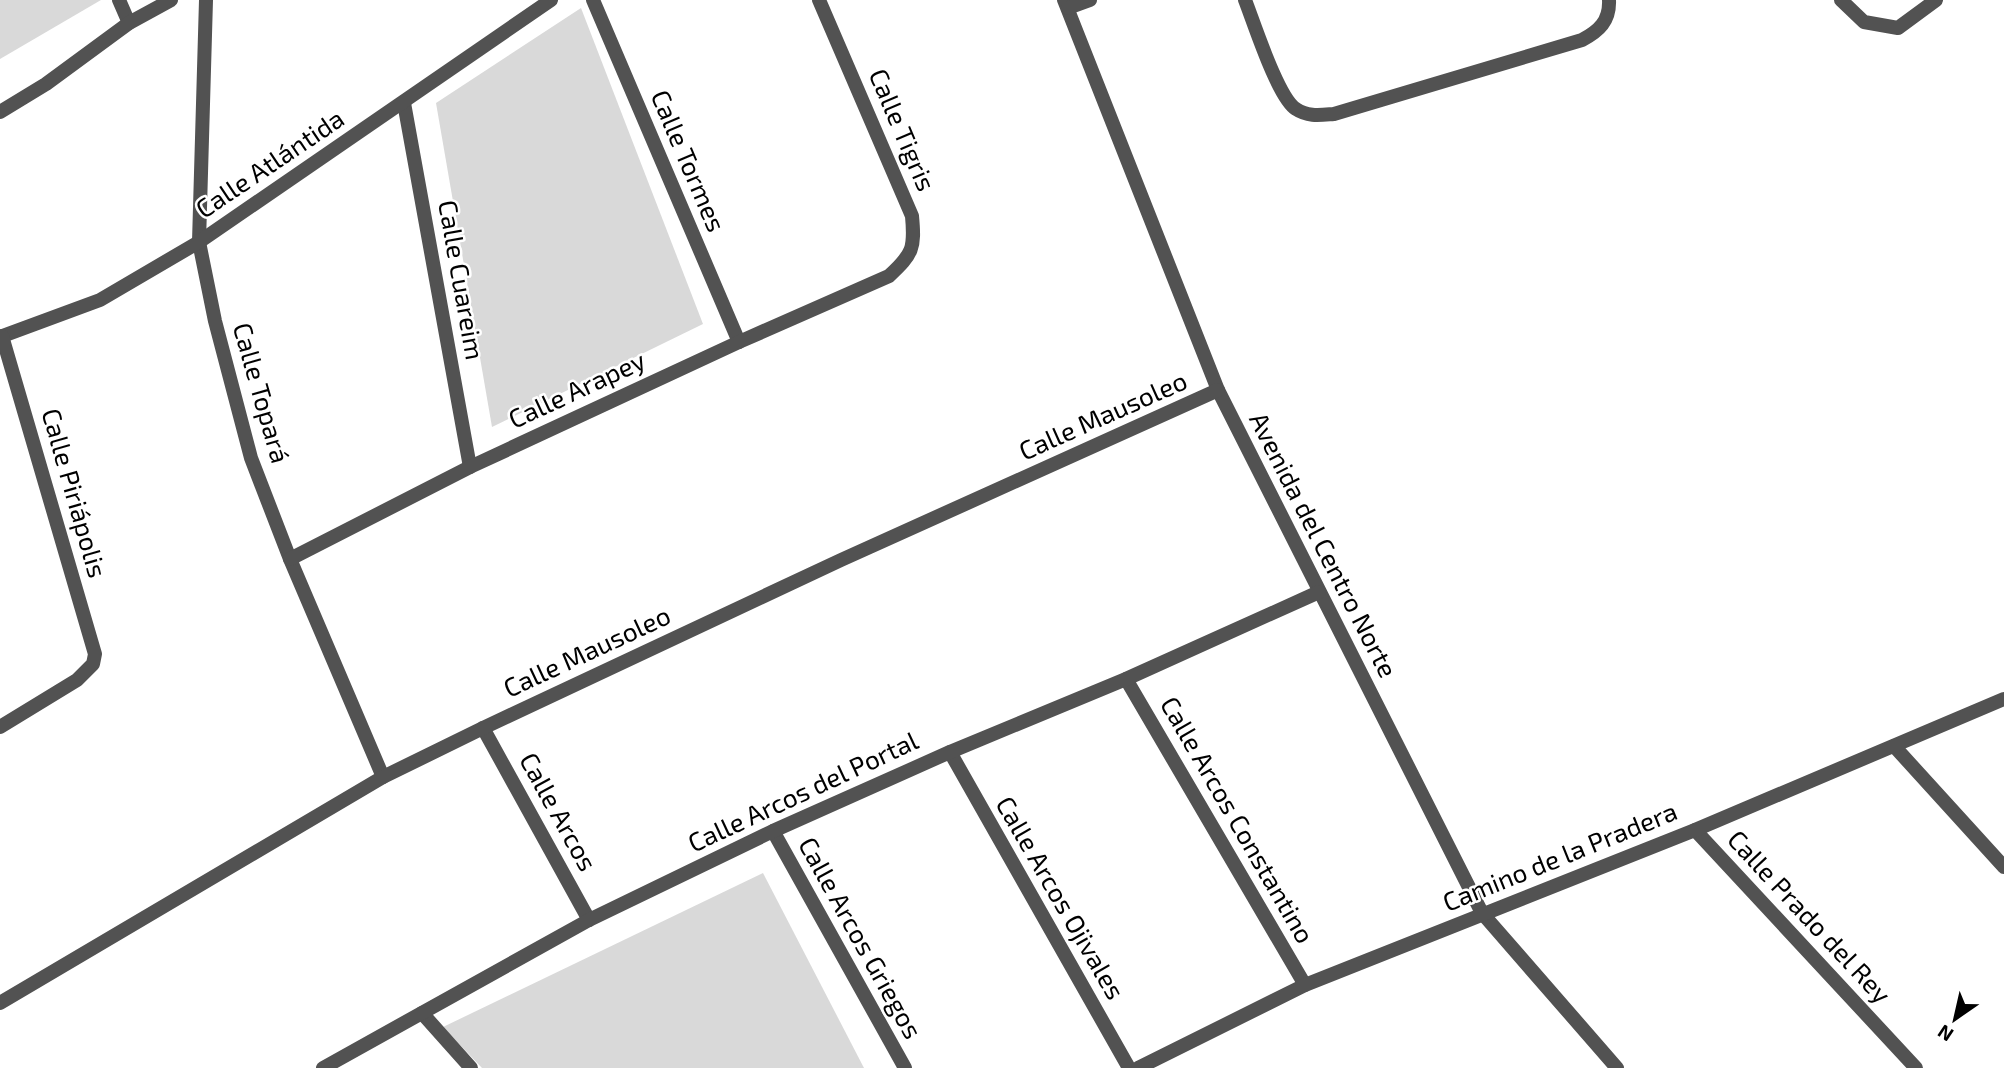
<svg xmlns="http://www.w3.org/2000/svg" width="2004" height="1068" font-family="'Exo 2',sans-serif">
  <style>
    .green { fill: #d9d9d9 }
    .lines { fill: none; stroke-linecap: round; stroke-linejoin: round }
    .street { stroke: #525252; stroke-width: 14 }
    .labels { text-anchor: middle; stroke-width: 5; stroke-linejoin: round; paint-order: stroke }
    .street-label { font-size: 26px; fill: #000; stroke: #fff }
  </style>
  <rect width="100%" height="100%" fill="#fff"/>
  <!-- green -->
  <g class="green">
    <path d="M0 0H101L0 59Z"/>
    <path d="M581 8 703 324 492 427 436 103Z"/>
    <path d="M763 873 864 1068H482L443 1027Z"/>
  </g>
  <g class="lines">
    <!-- street -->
    <g class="street">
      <path d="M119 0 129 23"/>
      <path d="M206 0 199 242 215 321 251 458 290 559 383 777"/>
      <path d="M593 0 739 342"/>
      <path d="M1064 0 1218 390 1482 913 1617 1068"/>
      <path d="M1245 0C1254 23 1278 98 1296 109 1308 117 1320 115 1334 114L1582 40C1599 31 1610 21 1609 0"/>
      <path d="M1841 0 1864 22 1898 28 1936 0"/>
      <path d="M1068 8 1090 0"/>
      <path d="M404 103 470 467"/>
      <path d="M0 112 46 84 129 23 171 0"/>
      <path d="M0 337 100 300 199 242 551 0"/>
      <path d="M290 559 470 467 739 342 889 276C913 254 915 248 912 216L819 0"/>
      <path d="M1126 679 1305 985"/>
      <path d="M0 727 77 680 93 664 95 654 2 336"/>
      <path d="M483 728 589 920"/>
      <path d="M1894 746 2004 867"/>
      <path d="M950 752 1129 1068"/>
      <path d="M1695 830 1916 1068"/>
      <path d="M773 831 905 1068"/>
      <path d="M0 1003 383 777 483 728 841 560 1218 390"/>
      <path d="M422 1013 471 1068"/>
      <path d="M323 1068 589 920 773 831 950 752 1126 679 1319 592"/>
      <path d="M1138 1068 1305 985 1695 830 2004 699"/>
    </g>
  </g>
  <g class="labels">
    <!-- street labels -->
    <g class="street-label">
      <text transform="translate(902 130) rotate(67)" y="9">Calle Tigris</text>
      <text transform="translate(688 161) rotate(67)" y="9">Calle Tormes</text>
      <text transform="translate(270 164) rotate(-34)" y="9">Calle Atlántida</text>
      <text transform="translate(461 280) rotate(80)" y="9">Calle Cuareim</text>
      <text transform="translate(577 390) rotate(-25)" y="9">Calle Arapey</text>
      <text transform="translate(261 393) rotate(74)" y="9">Calle Topará</text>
      <text transform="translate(1103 416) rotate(-24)" y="9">Calle Mausoleo</text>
      <text transform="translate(74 493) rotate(74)" y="9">Calle Piriápolis</text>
      <text transform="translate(1323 545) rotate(63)" y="9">Avenida del Centro Norte</text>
      <text transform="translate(587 652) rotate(-25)" y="9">Calle Mausoleo</text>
      <text transform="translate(803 792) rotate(-25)" y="9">Calle Arcos del Portal</text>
      <text transform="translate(558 812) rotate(61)" y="9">Calle Arcos</text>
      <text transform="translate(1237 820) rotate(60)" y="9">Calle Arcos Constantino</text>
      <text transform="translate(1560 857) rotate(-22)" y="9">Camino de la Pradera</text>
      <text transform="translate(1060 898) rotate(60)" y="9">Calle Arcos Ojivales</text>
      <text transform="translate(1809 917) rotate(47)" y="9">Calle Prado del Rey</text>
      <text transform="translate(860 938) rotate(61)" y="9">Calle Arcos Griegos</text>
    </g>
  </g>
  <!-- north arrow -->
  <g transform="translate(1955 1019) rotate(214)" stroke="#ffffff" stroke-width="5" paint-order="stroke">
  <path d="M0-5L12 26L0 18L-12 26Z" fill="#000000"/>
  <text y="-10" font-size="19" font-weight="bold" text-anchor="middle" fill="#000000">N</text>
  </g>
</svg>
